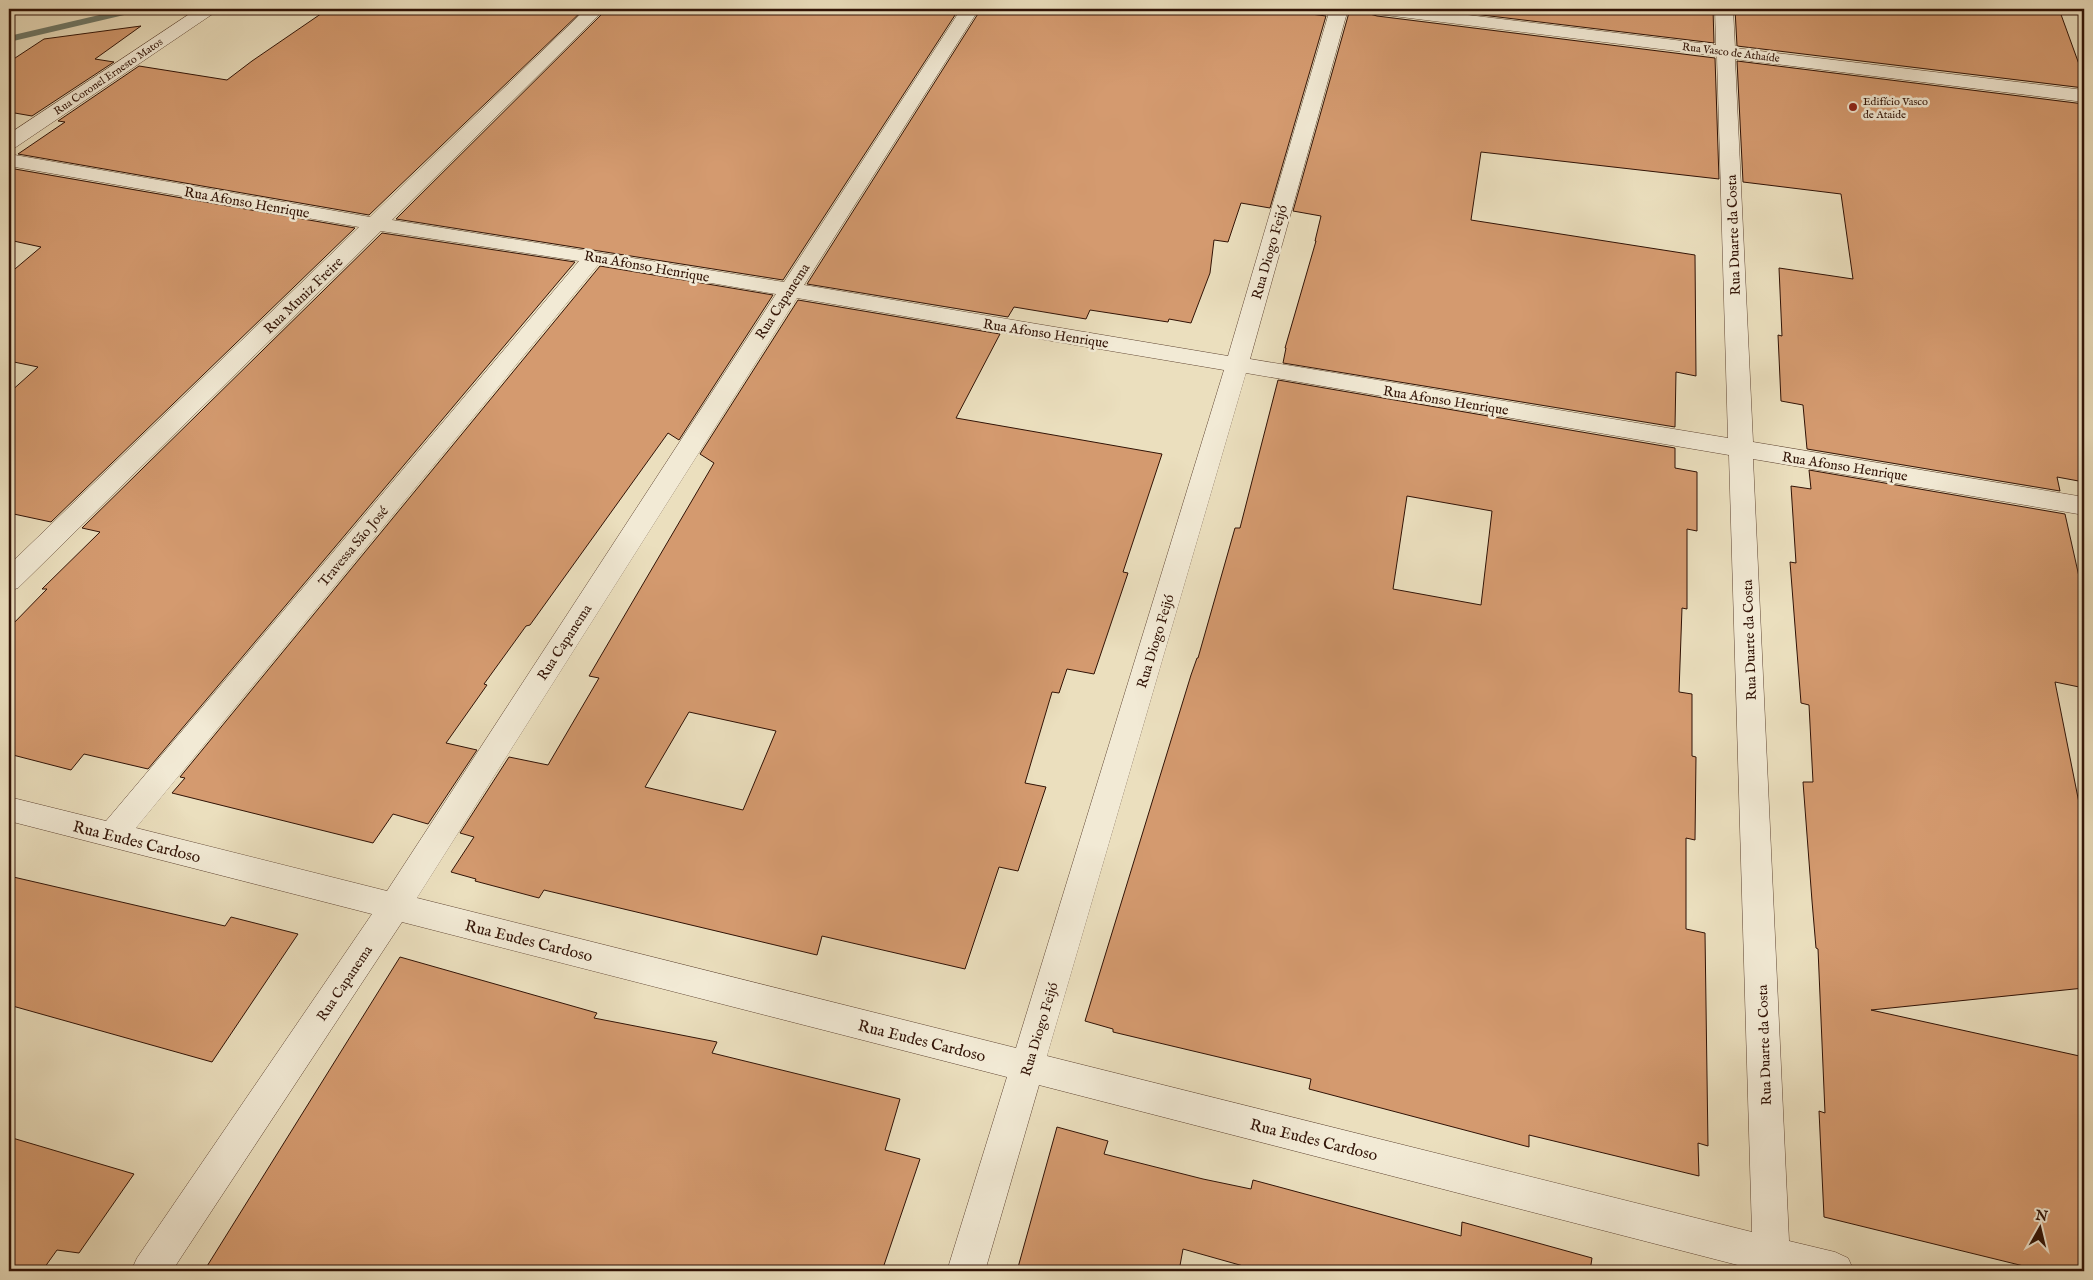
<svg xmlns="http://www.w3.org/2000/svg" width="2093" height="1280" font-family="'IM FELL English',serif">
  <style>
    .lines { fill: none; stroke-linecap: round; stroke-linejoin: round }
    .stream { fill: #6f7969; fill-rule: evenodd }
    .building { fill: #d49a6f; stroke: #311306; fill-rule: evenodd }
    .minor-casing { stroke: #604634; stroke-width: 1 }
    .minor { fill: #f2ead5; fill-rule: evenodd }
    .poi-dot { fill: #8f2418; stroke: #f2ead5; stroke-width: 2 }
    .labels { text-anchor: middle; stroke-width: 5; stroke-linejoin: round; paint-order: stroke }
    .far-street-label { font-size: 11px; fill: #311306; stroke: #f2ead5 }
    .far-poi-label { font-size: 11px; fill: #311306; stroke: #f2ead5; text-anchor: start }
    .street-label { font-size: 14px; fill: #311306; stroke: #f2ead5 }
    .near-street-label { font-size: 16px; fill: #311306; stroke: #f2ead5 }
  </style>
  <rect width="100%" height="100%" fill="#ebdfbe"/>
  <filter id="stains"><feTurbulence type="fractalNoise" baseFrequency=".004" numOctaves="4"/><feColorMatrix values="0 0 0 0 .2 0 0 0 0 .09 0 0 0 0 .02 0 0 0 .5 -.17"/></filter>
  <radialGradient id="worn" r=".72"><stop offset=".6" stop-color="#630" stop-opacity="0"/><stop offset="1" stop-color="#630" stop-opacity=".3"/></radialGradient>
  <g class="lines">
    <!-- stream -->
    <path class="stream" d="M125 9H142L137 12 9 42V36Z"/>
  </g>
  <!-- building -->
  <g class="building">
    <path d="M328 9H584L369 215 18 154 65 122 58 121 139 66 227 80 252 61Z"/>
    <path d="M607 9H959L783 280 396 219Z"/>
    <path d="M981 9H1192L1226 13V9H1273L1326 16 1270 208 1241 203 1228 242 1214 240 1210 273 1191 323 1169 319 1168 322 1090 310 1086 319 1014 307 1008 317 807 284Z"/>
    <path d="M1350 9H1366L1370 14 1377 16 1715 58 1719 179 1481 152 1471 220 1695 255 1696 376 1676 372 1675 427 1283 363 1286 348H1285L1316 241H1315L1321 216 1293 211Z"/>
    <path d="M1432 9H1713L1714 43Z"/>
    <path d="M1735 9H2059L2084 78V88L1737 46Z"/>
    <path d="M141 26 95 59 114 62 32 116 9 112V62L44 39Z"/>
    <path d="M1737 61 2084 104V482L2057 477 2060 491 1807 449 1803 405 1781 401 1778 335 1782 336 1779 268 1853 279 1841 194 1743 182Z"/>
    <path d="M9 168 355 228 51 522 9 513V393L38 367 9 361V274L41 247 9 240Z"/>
    <path d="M382 233 575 262 148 769 84 754 71 770 9 754V628L47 589H42L100 532 82 528Z"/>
    <path d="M600 266 773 295 679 440 668 433 530 625 526 626 484 684 487 685 446 743 477 750 428 824 393 814 373 843 172 793 185 778 180 777Z"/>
    <path d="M798 300 1000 334 956 418 1162 454 1123 572 1128 573 1094 674 1067 669 1059 693 1052 692 1025 783 1046 787 1018 871 999 867 965 969 822 936 817 955 544 890 539 898 475 881 476 879 451 872 474 837 460 833 509 757 548 765 599 678 589 676 714 463 700 454ZM689 712 776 731 743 810 645 787Z"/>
    <path d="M1278 380 1675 448V468L1697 472V531L1687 529V609L1682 608 1679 692 1692 694V756L1696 757 1695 840 1686 838V929L1705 933 1708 1146 1698 1143 1699 1176 1529 1135V1147L1309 1089 1311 1079 1113 1032V1029L1085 1021 1191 675 1197 658H1198L1235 528H1240ZM1407 496 1492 511 1481 605 1393 589Z"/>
    <path d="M1809 470 2065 514 2084 599V688L2055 682 2081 813H2084V988L1871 1010 2084 1057V1271H2044L1824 1217 1819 1111 1825 1113 1818 949 1816 948 1812 901 1803 782H1813L1809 705 1801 703 1790 562 1796 563 1791 486 1811 489Z"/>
    <path d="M9 876 225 926 231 917 298 934 212 1062 9 1005Z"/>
    <path d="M400 957 597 1013 594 1018 717 1042 712 1053 900 1099 885 1150 920 1159 882 1271H204Z"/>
    <path d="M1057 1127 1108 1141 1104 1154 1203 1179 1251 1189 1253 1180 1461 1236 1462 1222 1592 1258 1590 1271H1261L1183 1249 1179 1271H1017Z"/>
    <path d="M9 1137 134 1174 79 1253 57 1250 42 1271H9Z"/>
  </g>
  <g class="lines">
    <defs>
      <g id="minor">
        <path d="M197 9H217L214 13 16 147 9 149V134Z"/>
        <path d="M586 9H605L392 220 784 282 961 9H979L804 285 1228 356 1330 9H1348L1250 359 1728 438 1717 56 1377 14 1371 13 1368 9H1418L1716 45 1715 9H1733L1735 48 2084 90V102L1735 59 1753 442 2084 497V515L1753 459 1789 1241 1835 1252 1848 1258 1854 1271H1753V1269L1039 1085 985 1271H947L1007 1077 402 922 172 1271H131L137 1258 372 914 9 821V797L106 821 579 261 381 231 18 588 9 591V565L359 227 9 166V154L370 217ZM599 264 776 294 387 891 136 828ZM797 298 1224 370 1016 1048 417 898ZM1246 373 1729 455 1752 1232 1047 1056Z"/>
      </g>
    </defs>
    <!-- minor casing -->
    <use href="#minor" class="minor-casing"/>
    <!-- minor -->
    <use href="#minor" class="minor"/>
  </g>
  <!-- markers -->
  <circle class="poi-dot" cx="1853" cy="107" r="5"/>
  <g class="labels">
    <!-- far-street labels -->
    <g class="far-street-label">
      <text transform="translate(1731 52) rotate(7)" y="4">Rua Vasco de Athaíde</text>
      <text transform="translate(108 76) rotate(-34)" y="4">Rua Coronel Ernesto Matos</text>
    </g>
    <!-- far-poi labels -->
    <g class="far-poi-label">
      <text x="1863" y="105">Edifício Vasco<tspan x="1863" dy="13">de Ataide</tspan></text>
    </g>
    <!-- street labels -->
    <g class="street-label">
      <text transform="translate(247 202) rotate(10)" y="5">Rua Afonso Henrique</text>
      <text transform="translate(1733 235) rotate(-92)" y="5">Rua Duarte da Costa</text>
      <text transform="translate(1269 252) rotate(-74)" y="5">Rua Diogo Feijó</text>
      <text transform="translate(647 266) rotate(10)" y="5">Rua Afonso Henrique</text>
      <text transform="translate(303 295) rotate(-44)" y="5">Rua Muniz Freire</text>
      <text transform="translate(782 301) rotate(-57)" y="5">Rua Capanema</text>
      <text transform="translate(1046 333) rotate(9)" y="5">Rua Afonso Henrique</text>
      <text transform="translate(1446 400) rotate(9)" y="5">Rua Afonso Henrique</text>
      <text transform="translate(1845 466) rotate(9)" y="5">Rua Afonso Henrique</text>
      <text transform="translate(353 546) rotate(-50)" y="5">Travessa São José</text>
      <text transform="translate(1749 640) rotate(-92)" y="5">Rua Duarte da Costa</text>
      <text transform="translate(1155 641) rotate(-73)" y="5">Rua Diogo Feijó</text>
      <text transform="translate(564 642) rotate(-57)" y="5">Rua Capanema</text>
      <text transform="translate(344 983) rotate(-56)" y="5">Rua Capanema</text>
      <text transform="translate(1039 1029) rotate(-73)" y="5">Rua Diogo Feijó</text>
      <text transform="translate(1764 1045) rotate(-92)" y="5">Rua Duarte da Costa</text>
    </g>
    <!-- near-street labels -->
    <g class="near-street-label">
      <text transform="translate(137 841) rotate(14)" y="6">Rua Eudes Cardoso</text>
      <text transform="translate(529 940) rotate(14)" y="6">Rua Eudes Cardoso</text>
      <text transform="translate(922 1040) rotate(14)" y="6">Rua Eudes Cardoso</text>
      <text transform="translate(1314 1139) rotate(14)" y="6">Rua Eudes Cardoso</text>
    </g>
  </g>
  <!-- margin -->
  <rect width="2093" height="1280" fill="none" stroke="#ebdfbe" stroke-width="30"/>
  <rect x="10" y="10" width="2073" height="1260" fill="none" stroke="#311306" stroke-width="2.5"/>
  <rect x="15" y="15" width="2063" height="1250" fill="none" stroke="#311306"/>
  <!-- north arrow -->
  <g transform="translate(2040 1228) rotate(8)" stroke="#f2ead5" stroke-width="4" paint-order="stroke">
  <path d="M0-4L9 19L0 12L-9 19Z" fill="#311306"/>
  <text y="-8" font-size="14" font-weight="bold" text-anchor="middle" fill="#311306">N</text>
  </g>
  <rect width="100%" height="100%" filter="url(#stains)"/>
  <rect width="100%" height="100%" fill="url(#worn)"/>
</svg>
